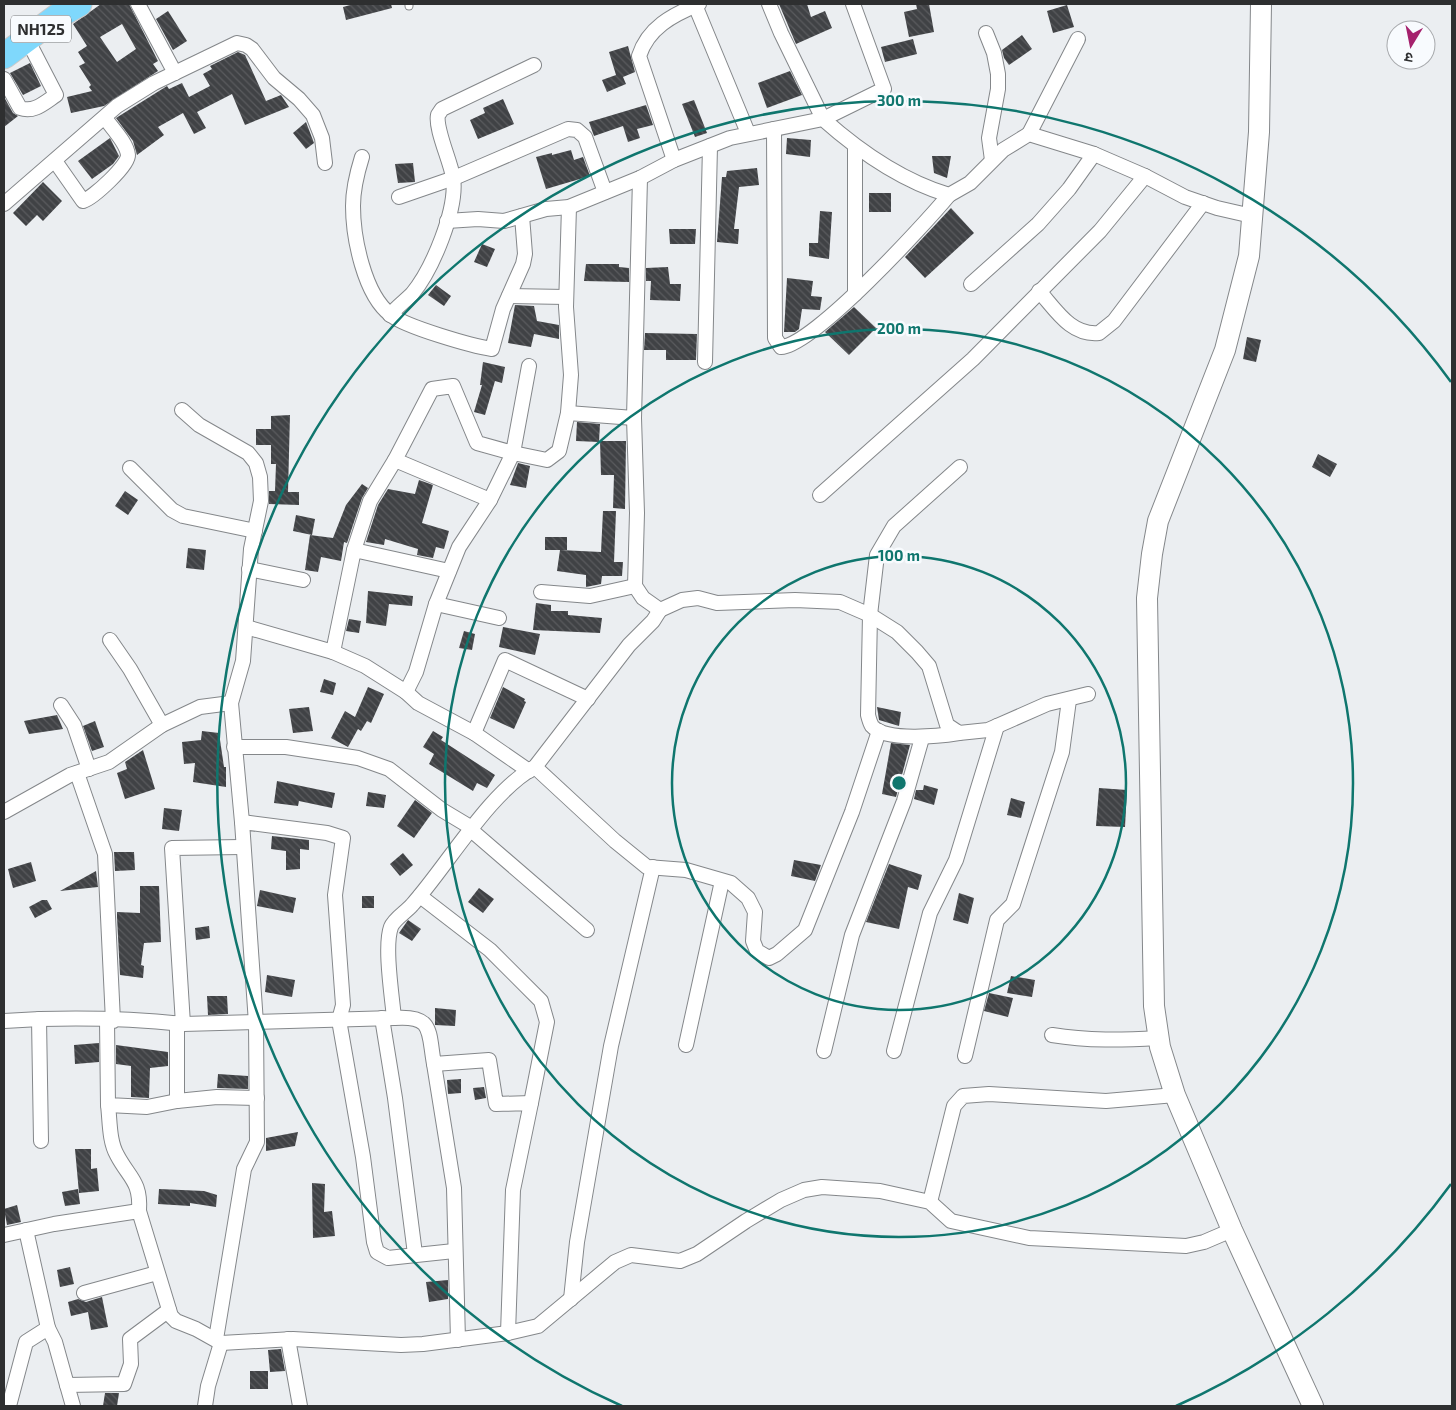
<svg xmlns="http://www.w3.org/2000/svg" width="1456" height="1410" font-family="'Exo 2','Noto Sans Devanagari',sans-serif">
  <style>
    .building { fill: url(#building-back-hatch); fill-rule: evenodd }
    .lines { fill: none; stroke-linecap: round; stroke-linejoin: round }
    .lane-casing { stroke: #84878a; stroke-width: 9 }
    .street-casing { stroke: #84878a; stroke-width: 16 }
    .secondary-casing { stroke: #84878a; stroke-width: 22 }
    .highway-casing { stroke: #c9c9c9; stroke-width: 27 }
    .lane { stroke: #fff; stroke-width: 7 }
    .street { stroke: #fff; stroke-width: 14 }
    .secondary { stroke: #fff; stroke-width: 20 }
    .highway { stroke: #7fd8fc; stroke-width: 25 }
    .ring { fill: none; stroke: #0f766e; stroke-width: 2.5 }
    .labels { text-anchor: middle; stroke-width: 5; stroke-linejoin: round; paint-order: stroke }
    .shield { fill: #f8fbfe; stroke: #6b6c6e; stroke-width: 1 }
    .shield-label { font-size: 16px; font-weight: bold; fill: #2e2f30 }
    .centre { fill: #0f766e; stroke: #f8fbfe; stroke-width: 2.5 }
    .ring-label { font-size: 15px; text-anchor: middle; font-weight: bold; fill: #0f766e; stroke: #f8fbfe; stroke-width: 5; stroke-linejoin: round; paint-order: stroke }
  </style>
  <defs>
    <pattern id="building-back-hatch" width="6" height="6" patternUnits="userSpaceOnUse" patternTransform="scale(1.25)"><rect width="6" height="6" fill="#404245"/><path d="M-1 5l2 2M0 0l6 6M5-1l2 2" fill="none" stroke="#5a5b5e"/></pattern>
  </defs>
  <rect width="100%" height="100%" fill="#ebeef1"/>
  <!-- building -->
  <g class="building">
    <path d="M101 4H129L158 61 153 64 158 71 104 106 71 113 67 97 92 91 89 87 91 85 79 66 85 63 78 52 87 46 73 24ZM122 24 136 49 117 62 100 37Z"/>
    <path d="M354 4H391L392 8 346 20 343 7Z"/>
    <path d="M779 4H807L811 17 825 11 832 28 796 44Z"/>
    <path d="M916 4H929L934 32 909 37 904 12 917 9Z"/>
    <path d="M1067 5 1074 27 1053 33 1047 11Z"/>
    <path d="M168 11 187 41 173 50 156 19Z"/>
    <path d="M1022 35 1032 49 1009 65 1004 58 1002 50Z"/>
    <path d="M913 39 917 54 885 62 881 47Z"/>
    <path d="M628 46 635 72 623 77 626 84 607 92 602 80 616 75 609 52Z"/>
    <path d="M238 52 245 55 266 101 281 95 289 107 245 125 232 94 197 112 206 128 194 134 183 113 158 127 164 135 137 155 133 141 116 118 167 86 169 89 182 83 189 97 210 86 203 74 212 69 210 66Z"/>
    <path d="M30 63 41 86 23 95 10 73Z"/>
    <path d="M790 71 802 95 767 108 758 83Z"/>
    <path d="M4 97 13 113 18 116 4 127Z"/>
    <path d="M503 99 514 124 478 139 470 120 485 113 483 108Z"/>
    <path d="M694 100 707 133 695 137 682 104Z"/>
    <path d="M646 105 653 125 637 129 640 138 628 142 623 126 594 136 589 122Z"/>
    <path d="M306 122 314 143 306 149 293 133Z"/>
    <path d="M110 138 119 156 113 164 92 179 78 161Z"/>
    <path d="M787 138 811 140 810 157 786 154Z"/>
    <path d="M571 150 574 160 583 157 590 176 546 189 536 157 552 153V155Z"/>
    <path d="M932 156H951L947 178 934 173Z"/>
    <path d="M413 163 415 182 398 183 395 164Z"/>
    <path d="M757 168 759 185 739 187 734 229H739L738 244 717 242 722 177H726L727 171Z"/>
    <path d="M43 182 62 201 43 221 37 215 26 226 13 213Z"/>
    <rect x="869" y="193" width="22" height="19"/>
    <path d="M951 208 974 233 925 278 905 257Z"/>
    <path d="M820 211 832 212 829 259 809 256V243H818Z"/>
    <path d="M669 229H696L695 244H670Z"/>
    <path d="M482 244 495 249 487 267 474 262Z"/>
    <path d="M586 264H619V267L629 268V282L584 281Z"/>
    <path d="M668 267 670 284H681L680 301 650 300 651 281H646V268Z"/>
    <path d="M787 278 813 281 811 296 822 297 820 310 802 309 799 329 795 332H784Z"/>
    <path d="M436 285 451 296 444 306 428 295Z"/>
    <path d="M515 305 534 306 537 321 559 325V339L534 334 531 347 508 343Z"/>
    <path d="M854 307 876 328 849 355 825 332Z"/>
    <path d="M645 333 697 334 696 360H666V350H644Z"/>
    <path d="M1247 337 1261 340 1256 362 1243 359Z"/>
    <path d="M483 362 505 367 502 383 495 381 485 415 474 412 482 385H480Z"/>
    <path d="M290 415 288 492H299V505L269 504V491H275L276 464H271V445H256V429H271V416Z"/>
    <path d="M577 422 600 424 599 442 576 441Z"/>
    <path d="M600 441H626L625 509 613 508 614 475H601Z"/>
    <path d="M1318 454 1337 464 1330 477 1312 467Z"/>
    <path d="M518 463 530 466 526 488 510 485Z"/>
    <path d="M419 480 433 485 422 523 449 531 444 549 436 547 433 558 417 555 418 549 385 539 384 545 366 542 378 505 388 489 415 494Z"/>
    <path d="M362 484 368 488 362 498 347 543 344 542 341 561 321 557 318 572 305 570 310 535 333 538 346 505Z"/>
    <path d="M125 491 138 500 128 515 115 506Z"/>
    <path d="M603 511H616L614 562H623L622 576H602L601 584 586 587V575L557 571 560 550 601 552Z"/>
    <path d="M296 515 315 519 312 535 293 531Z"/>
    <rect x="545" y="537" width="22" height="13"/>
    <path d="M188 548 206 550 204 570 186 568Z"/>
    <path d="M368 591 413 596 412 606 389 604 386 626 366 623Z"/>
    <path d="M536 603 551 605V611H568V615L602 618 600 633 533 630Z"/>
    <path d="M349 619 361 621 359 633 346 631Z"/>
    <path d="M503 627 540 634 535 655 499 647Z"/>
    <path d="M464 631 475 634 472 650 459 648Z"/>
    <path d="M324 679 336 683 333 695 320 692Z"/>
    <path d="M368 687 384 694 371 723 367 721 361 731 358 729 348 747 331 738 345 711 355 717Z"/>
    <path d="M503 687 525 699 524 701 526 702 514 729 490 718Z"/>
    <path d="M309 707 313 731 293 733 289 709Z"/>
    <path d="M877 707 901 712 899 726 879 720Z"/>
    <path d="M57 715 63 729 29 734 24 721Z"/>
    <path d="M95 721 104 747 92 751 83 726Z"/>
    <path d="M202 731 219 733 224 767H226V787L193 782 195 763 184 764 182 742 201 740Z"/>
    <path d="M433 731 443 737 441 740 495 775 487 788 477 783 473 791 429 764 434 754 423 747Z"/>
    <path d="M891 743 910 745 896 797 882 794Z"/>
    <path d="M143 750 155 789 125 799 117 773 127 769 125 762Z"/>
    <path d="M277 781 335 793 332 808 299 801 298 806 274 803Z"/>
    <path d="M924 785 938 789 934 805 914 799 916 790H923Z"/>
    <path d="M1099 788 1127 790 1125 827 1096 826Z"/>
    <path d="M368 792 386 795 384 808 366 806Z"/>
    <path d="M1011 798 1025 802 1021 818 1007 815Z"/>
    <path d="M415 800 432 813 414 838 397 826Z"/>
    <path d="M164 808 182 810 179 831 162 829Z"/>
    <path d="M272 836 309 840V850L300 849V869L286 870V851L271 849Z"/>
    <path d="M114 852H134L135 870 115 871Z"/>
    <path d="M403 853 413 865 400 876 390 864Z"/>
    <path d="M794 860 821 865 815 881 791 876Z"/>
    <path d="M31 862 36 881 13 888 8 869Z"/>
    <path d="M889 864 922 875 918 890 908 887 899 929 866 922Z"/>
    <path d="M96 871 98 887 60 891Z"/>
    <path d="M140 886H159L161 942 144 943 141 965 144 966 143 978 120 975 117 917V912L140 913Z"/>
    <path d="M479 888 494 899 483 913 468 902Z"/>
    <path d="M260 890 296 898 293 913 257 906Z"/>
    <path d="M959 893 974 898 968 924 953 920Z"/>
    <rect x="362" y="896" width="12" height="12"/>
    <path d="M42 900H47L52 909 35 918 29 907Z"/>
    <path d="M408 920 421 929 412 941 399 933Z"/>
    <path d="M209 926 210 938 196 940 195 928Z"/>
    <path d="M267 975 295 980 292 997 265 992Z"/>
    <path d="M1011 976 1035 980 1032 997 1007 993Z"/>
    <path d="M989 993 1013 998 1008 1017 984 1011Z"/>
    <path d="M207 996H227L228 1014 208 1015Z"/>
    <path d="M435 1008 456 1010 455 1026 435 1025Z"/>
    <path d="M99 1043V1062L75 1064 74 1045Z"/>
    <path d="M116 1045 168 1052V1066L150 1068 149 1098 131 1097V1066L116 1064Z"/>
    <path d="M218 1074 248 1076V1089L217 1088Z"/>
    <path d="M461 1079V1093L448 1094 447 1080Z"/>
    <path d="M484 1087 486 1098 475 1100 473 1088Z"/>
    <path d="M298 1132 295 1146 266 1151V1138Z"/>
    <path d="M75 1149H91V1169L97 1168 99 1191 79 1193Z"/>
    <path d="M312 1183 325 1184 324 1212 332 1211 335 1236 313 1238Z"/>
    <path d="M78 1189 80 1204 65 1206 62 1192Z"/>
    <path d="M159 1189 204 1191 217 1195 216 1207 190 1203V1206L158 1204Z"/>
    <path d="M17 1205 21 1222 7 1225 4 1209Z"/>
    <path d="M70 1267 74 1284 60 1287 57 1270Z"/>
    <path d="M448 1280V1299L429 1302 426 1282Z"/>
    <path d="M102 1297 108 1327 91 1330 88 1312 71 1316 68 1302 78 1299 86 1302Z"/>
    <path d="M281 1349 285 1371 270 1372 268 1350Z"/>
    <rect x="250" y="1371" width="18" height="18"/>
    <path d="M105 1393H119L117 1406H103Z"/>
  </g>
  <g class="lines">
    <defs>
      <path id="lane" d="M409 6V4"/>
      <g id="street">
        <path d="M138 4 175 73"/>
        <path d="M769 4 781 33 823 119 884 89 853 4"/>
        <path d="M695 5 748 133"/>
        <path d="M986 33 994 53 998 74V89L989 138 992 160"/>
        <path d="M4 79 20 108C34 113 44 103 56 95L27 39"/>
        <path d="M774 129 775 338 781 347C813 346 925 224 949 195"/>
        <path d="M1029 134 1078 39"/>
        <path d="M855 147V294"/>
        <path d="M362 157C357 173 353 189 353 206 353 237 364 295 391 315 406 327 472 346 492 349L503 309 523 264 525 254 522 216"/>
        <path d="M674 160 639 56C648 28 672 15 699 4"/>
        <path d="M55 161 83 201C93 198 129 165 128 155 127 143 112 128 105 118"/>
        <path d="M640 178 634 418 637 513 635 586 643 598 660 610 682 600 698 598 717 603 795 600 840 602 870 615 897 632 917 652 929 666 947 725 959 733 988 730 1047 704 1088 694"/>
        <path d="M399 197 454 178 568 129 577 130 585 137 605 192"/>
        <path d="M4 204 117 106 154 83 237 43 246 45 252 49 274 78 299 99 313 115 322 138 325 163"/>
        <path d="M447 221 478 219 504 221 546 209 569 207 640 178 674 160 730 138 823 119C859 151 902 181 949 195L970 183 1003 150 1029 134 1094 154 1145 176 1185 197 1217 208 1252 216"/>
        <path d="M971 284 1038 224 1069 189 1094 154"/>
        <path d="M1039 291C1056 310 1071 336 1099 333L1114 321 1203 203"/>
        <path d="M509 296 566 297"/>
        <path d="M390 315C397 307 405 301 412 294 432 270 458 209 453 177 450 160 435 128 438 115L442 109 534 65"/>
        <path d="M705 362 710 146"/>
        <path d="M182 410 199 425 248 453 256 463 260 477 261 501 251 549 243 661 231 703 242 822"/>
        <path d="M568 413 634 418"/>
        <path d="M395 460 432 389 453 386 477 443 513 453 529 366"/>
        <path d="M130 468 172 510 183 516 255 531"/>
        <path d="M820 495 973 359 1100 231 1145 176"/>
        <path d="M354 550 370 501 395 460 490 500"/>
        <path d="M249 569 303 580"/>
        <path d="M541 592 590 596 635 586"/>
        <path d="M436 604 499 618"/>
        <path d="M246 627 333 652 354 550 449 571"/>
        <path d="M110 640 130 669 162 725"/>
        <path d="M333 652 365 666 406 692 416 672 436 604 459 547 490 500 513 453 547 460 559 451 568 413 571 375 566 307 569 207"/>
        <path d="M406 692 418 703 474 733"/>
        <path d="M61 705 74 725 89 769"/>
        <path d="M959 733C940 736 886 742 872 726 870 723 869 719 868 715L870 615 877 555 894 526 960 467"/>
        <path d="M234 747H286L358 758 389 769 442 810 472 828"/>
        <path d="M535 767 615 841 647 867 686 870 731 883 748 898 755 912 753 941 757 951 769 958 777 954 805 930 852 812 879 731"/>
        <path d="M529 771 474 733 505 660 588 699"/>
        <path d="M77 773 105 854 113 1021"/>
        <path d="M4 812 70 775 109 762 162 725 200 707 231 703"/>
        <path d="M471 830 587 930"/>
        <path d="M420 896 490 950 541 1001 547 1022 531 1103"/>
        <path d="M382 1018 395 1098 415 1254"/>
        <path d="M394 1018C434 1015 428 1031 434 1064L489 1060 496 1104 531 1103 513 1190 508 1333"/>
        <path d="M39 1019 41 1141"/>
        <path d="M4 1021C63 1017 124 1018 183 1024L394 1018C392 996 384 946 391 927 394 919 406 912 412 905 447 866 490 791 535 767L629 645 653 621 660 610"/>
        <path d="M107 1021 108 1105 147 1107 177 1101"/>
        <path d="M177 1023V1101L217 1097 257 1098"/>
        <path d="M183 1024 172 848 242 847"/>
        <path d="M1052 1035C1088 1041 1123 1040 1158 1038"/>
        <path d="M686 1045 722 881"/>
        <path d="M824 1051 852 935 904 801 922 738"/>
        <path d="M894 1051 930 913 956 860 997 726"/>
        <path d="M965 1056 997 920 1013 904 1062 752 1069 700"/>
        <path d="M434 1064 454 1188 458 1340"/>
        <path d="M108 1105C110 1121 109 1141 117 1155 129 1178 141 1181 139 1211"/>
        <path d="M930 1202 954 1106 963 1096 989 1094 1106 1101 1175 1095"/>
        <path d="M4 1235 54 1224 139 1211 171 1316 176 1321 196 1329 221 1343 293 1339 401 1345 423 1344 508 1333 538 1326 615 1262 631 1255 680 1261 697 1254 746 1221 781 1200 804 1190 822 1187 880 1191 930 1202 951 1221 1029 1238 1186 1246 1204 1242 1232 1230"/>
        <path d="M84 1293 157 1273"/>
        <path d="M571 1299 577 1242 611 1046 653 867"/>
        <path d="M48 1328 55 1342 67 1385 124 1384 131 1364 130 1339 169 1310"/>
        <path d="M216 1339 244 1169 257 1142 256 1023 242 822 327 833 343 838 335 895 343 1005 339 1020 363 1157 374 1242 377 1252 388 1258 454 1251"/>
        <path d="M288 1339 300 1406"/>
        <path d="M67 1385 73 1406"/>
        <path d="M9 1406 26 1342 48 1328 26 1230"/>
        <path d="M205 1406 208 1386 221 1343"/>
      </g>
      <path id="secondary" d="M1261 4 1259 132 1249 256 1225 350 1158 521 1152 554 1147 598 1154 1006 1160 1047 1175 1095 1232 1230 1313 1406"/>
      <path id="highway" d="M4 56 58 16 79 4"/>
    </defs>
    <!-- lane casing -->
    <use href="#lane" class="lane-casing"/>
    <!-- street casing -->
    <use href="#street" class="street-casing"/>
    <!-- secondary casing -->
    <use href="#secondary" class="secondary-casing"/>
    <!-- highway casing -->
    <use href="#highway" class="highway-casing"/>
    <!-- lane -->
    <use href="#lane" class="lane"/>
    <!-- street -->
    <use href="#street" class="street"/>
    <!-- secondary -->
    <use href="#secondary" class="secondary"/>
    <!-- highway -->
    <use href="#highway" class="highway"/>
  </g>
  <!-- distance rings -->
  <g class="ring">
    <circle cx="899" cy="783" r="227"/>
    <circle cx="899" cy="783" r="454"/>
    <path d="M1451 1184A682 682 0 0 1 1176 1406M622 1406A682 682 0 1 1 1451 382"/>
  </g>
  <g class="labels">
    <!-- shield labels -->
    <rect class="shield" x="11" y="15.5" width="60" height="27" rx="4"/>
    <g class="shield-label">
      <text x="41" y="35">NH125</text>
    </g>
  </g>
  <circle cx="899" cy="783" r="8" class="centre"/>
  <g class="ring-label">
    <text x="899" y="106">300 m</text>
    <text x="899" y="334">200 m</text>
    <text x="899" y="561">100 m</text>
  </g>
  <!-- border -->
  <rect width="1456" height="1410" fill="none" stroke="#2e2f30" stroke-width="10"/>
  <!-- north arrow -->
  <g transform="translate(1411 45) rotate(190)"><circle r="24" fill="#f8fbfe" stroke="#a7a9ac"/>
  <path d="M0-4L9 19L0 12L-9 19Z" fill="#a5216d"/>
  <text y="-8" font-size="14" font-weight="bold" text-anchor="middle" fill="#2e2f30">उ</text>
  </g>
</svg>
